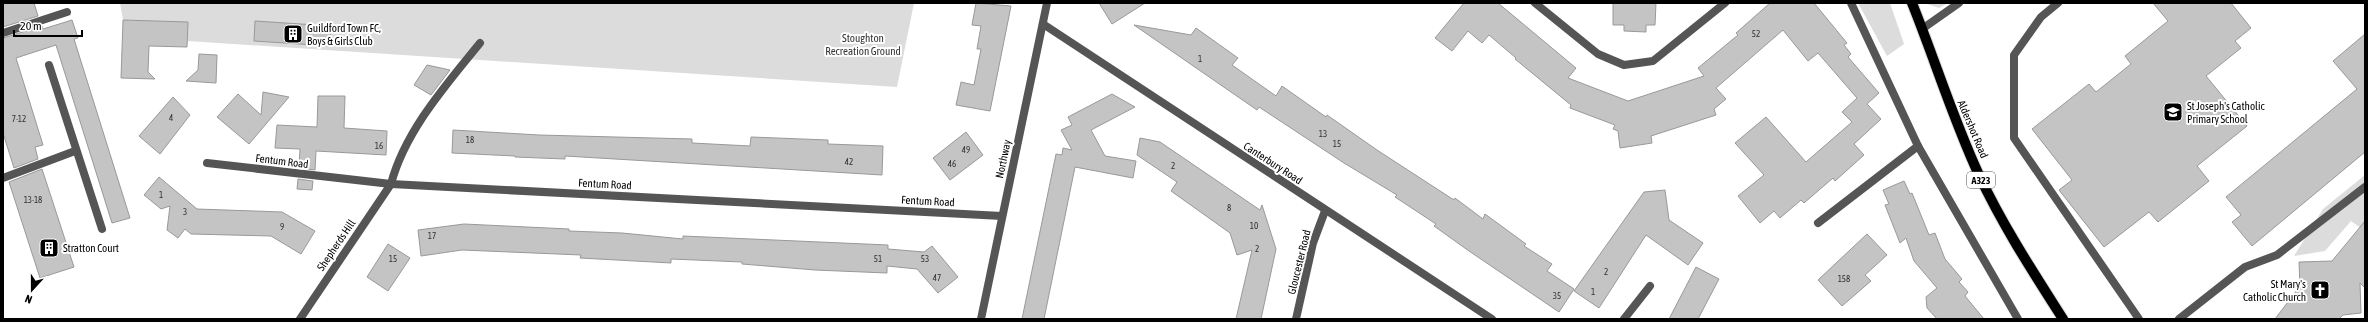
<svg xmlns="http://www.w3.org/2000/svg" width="2368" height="322" font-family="'Asap Condensed',sans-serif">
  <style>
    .green { fill: #dcdcdc }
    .building { fill: #c4c4c4; stroke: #999 }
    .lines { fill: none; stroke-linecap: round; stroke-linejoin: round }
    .primary-casing { stroke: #dbdbdb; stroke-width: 12 }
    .lane { stroke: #555; stroke-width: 8 }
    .street { stroke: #555; stroke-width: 8 }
    .primary { stroke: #000; stroke-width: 10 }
    .labels { text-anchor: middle; stroke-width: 4; stroke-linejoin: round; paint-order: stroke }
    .number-label { font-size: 9px; fill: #313131 }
    .shield { fill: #fff; stroke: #4c4c4c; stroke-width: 1 }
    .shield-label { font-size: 10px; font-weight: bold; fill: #000 }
    .poi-label { font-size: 11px; fill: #000; stroke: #fff; text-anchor: start }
    .park-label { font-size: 11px; fill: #333; stroke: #fff }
    .street-label { font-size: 11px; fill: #000; stroke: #fff }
  </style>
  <rect width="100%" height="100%" fill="#fff"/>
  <!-- green -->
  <g class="green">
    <path d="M120 3H914L897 87 126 37Z"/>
    <path d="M1858 3H1890L1904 44 1887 56Z"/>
    <path d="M1924 3H1948L1939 8Z"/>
    <path d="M2365 175V231L2351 221 2325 251 2294 256 2323 209Z"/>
  </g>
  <!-- building -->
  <g class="building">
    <path d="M3 3H34L38 16 3 27Z"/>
    <path d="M976 3 1011 6 990 111 956 105 961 82 974 85 981 49H977L981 26 972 25Z"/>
    <path d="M1099 3H1145L1112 24Z"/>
    <path d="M1464 3H1498L1576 68 1568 78 1628 101 1704 76 1698 68 1738 35 1736 33 1770 3H1814L1847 43 1844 45 1851 54 1848 57 1879 93 1867 104 1881 119 1854 144 1864 155 1835 181 1833 178 1804 203 1801 200 1780 218 1774 211 1760 223 1738 196 1764 175 1735 143 1766 117 1806 162 1852 122 1842 112 1857 98 1818 53 1808 61 1783 30 1716 88 1726 99 1714 109 1716 115 1651 136 1652 143 1620 148 1618 131 1613 129 1615 125 1570 108 1571 105 1515 59 1516 58 1489 35 1482 43 1468 31 1452 51 1435 38Z"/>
    <path d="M1613 3H1656L1655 25H1646V32L1624 31V25H1613Z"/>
    <path d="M2153 3H2231L2251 28 2235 41 2241 48 2206 76 2247 126 2197 166 2209 181 2158 222 2149 212 2104 247 2059 190 2072 180 2032 129 2089 84 2096 92 2131 64 2125 56 2168 21Z"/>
    <path d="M72 20 78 38 74 39 130 218 112 223 56 45 16 58 43 145 35 147 38 159 14 168 3 133V38L42 26 43 29Z"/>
    <path d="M123 20 188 22 187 47 149 46 148 72 155 79 121 78Z"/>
    <path d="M255 21 331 26 330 46 254 41Z"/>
    <path d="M1134 25 1191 35 1196 28 1238 58 1232 65 1276 96 1282 86 1326 117 1327 115 1377 150 1454 200 1455 198 1483 219 1485 214 1526 244 1524 246 1552 264 1547 271 1574 289 1559 312 1469 251 1434 226 1436 224 1395 197 1397 195 1344 163 1259 107 1257 110Z"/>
    <path d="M2365 34V152L2252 246 2232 222 2241 215 2226 197 2357 89 2333 61Z"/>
    <path d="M199 54 217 55 216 83 186 81 198 70Z"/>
    <path d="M427 65 450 70 431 95 414 85Z"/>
    <path d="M263 92 289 97 249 144 217 117 238 94 261 115Z"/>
    <path d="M1112 94 1135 107 1091 130 1105 156 1136 161 1133 178 1075 167 1044 319H1022L1056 154 1062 155 1063 148 1072 150 1061 130 1072 125 1068 117Z"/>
    <path d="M318 96H345L344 128 387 131 386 155 316 151 315 170 299 168 300 149 275 148 277 125 317 127Z"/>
    <path d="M173 97 190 115 160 154 139 136Z"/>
    <path d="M453 130 539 135 692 139V143L750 146 751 137 828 140V144L883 146 882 175 565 156V159L515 157V156L452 153Z"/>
    <path d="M966 132 983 155 950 180 933 158Z"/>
    <path d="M1140 138 1160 142 1260 210 1262 205 1276 249 1261 319H1236L1252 250 1237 255 1230 233 1171 191 1177 182 1137 155Z"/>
    <path d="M42 169 74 267 40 278 9 182Z"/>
    <path d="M159 177 197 209 282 212 315 231 301 254 271 236 191 234 185 229 178 238 167 230 170 206 161 209 144 195Z"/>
    <path d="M298 179 313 181 312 190 297 189Z"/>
    <path d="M1904 181 1910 194 1912 193 1929 235 1935 233 1945 259 1962 279 1959 282 1968 292 1965 296 1984 319H1937L1927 308 1926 297 1937 288 1914 261 1906 238 1900 243 1885 205 1889 204 1883 190Z"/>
    <path d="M1665 190 1669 220 1703 243 1688 265 1646 235 1599 308 1574 291 1644 192Z"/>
    <path d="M2365 221V288L2360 283 2361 313 2343 315 2339 319H2275L2300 286 2299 262 2332 261Z"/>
    <path d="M464 224 569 229V231L622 233 683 239V236L888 245V249L924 252 932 246 958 277 938 293 917 269 887 266V273L815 270 742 264V262L671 259V263L580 258 581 255 462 250 421 256 418 230Z"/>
    <path d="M1867 234 1887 255 1865 275 1871 281 1842 306 1818 280Z"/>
    <path d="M388 244 410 258 388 291 367 277Z"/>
    <path d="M1696 267 1719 279 1698 319H1669Z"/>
  </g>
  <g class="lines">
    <defs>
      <path id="primary" d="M1912 3C1935 60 1953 119 1979 175 2003 226 2033 272 2063 319"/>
    </defs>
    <!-- primary casing -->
    <use href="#primary" class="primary-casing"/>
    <!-- lane -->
    <g class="lane">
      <path d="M2058 3 2041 17 2014 55V138L2139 319"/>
      <path d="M3 33 67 12"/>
      <path d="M49 65 102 229"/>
      <path d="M3 178 75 151"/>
      <path d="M391 184C405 131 446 85 480 43"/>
      <path d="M2179 319 2245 267 2277 255 2365 187"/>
    </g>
    <!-- street -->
    <g class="street">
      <path d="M1535 3 1598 54 1624 65 1653 61 1725 3"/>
      <path d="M1851 3 1918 146 2018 319"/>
      <path d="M1043 24 1492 319"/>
      <path d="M1922 29 1959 3"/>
      <path d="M207 163 391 184 1002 216"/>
      <path d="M1818 223 1918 146"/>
      <path d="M300 319 391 184"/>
      <path d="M981 319 1047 3"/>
      <path d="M1296 319 1313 243 1325 211"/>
      <path d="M1624 319 1650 286"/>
    </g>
    <!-- primary -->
    <use href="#primary" class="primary"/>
  </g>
  <!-- icons -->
  <defs>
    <symbol id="building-square" viewBox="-11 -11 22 22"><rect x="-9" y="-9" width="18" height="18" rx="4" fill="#000" stroke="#fff"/><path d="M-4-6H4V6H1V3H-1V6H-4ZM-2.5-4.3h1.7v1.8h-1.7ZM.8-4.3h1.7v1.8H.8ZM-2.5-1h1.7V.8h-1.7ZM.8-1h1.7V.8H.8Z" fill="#fff"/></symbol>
    <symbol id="school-square" viewBox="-11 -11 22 22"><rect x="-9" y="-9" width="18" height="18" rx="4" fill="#000" stroke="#fff"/><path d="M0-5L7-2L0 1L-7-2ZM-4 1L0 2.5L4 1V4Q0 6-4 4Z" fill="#fff"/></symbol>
    <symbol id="church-square" viewBox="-11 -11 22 22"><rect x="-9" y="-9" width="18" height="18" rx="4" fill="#000" stroke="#fff"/><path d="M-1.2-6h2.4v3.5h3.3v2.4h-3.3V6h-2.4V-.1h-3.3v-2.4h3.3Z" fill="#fff"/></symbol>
  </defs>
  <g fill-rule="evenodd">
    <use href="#building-square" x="282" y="23" width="22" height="22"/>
    <use href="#school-square" x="2162" y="101" width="22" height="22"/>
    <use href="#building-square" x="38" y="237" width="22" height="22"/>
    <use href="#church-square" x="2309" y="279" width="22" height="22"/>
  </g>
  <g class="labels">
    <!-- number labels -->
    <g class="number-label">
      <text x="1756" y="37">52</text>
      <text x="1200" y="62">1</text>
      <text x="171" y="121">4</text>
      <text x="19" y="122">7-12</text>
      <text x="1323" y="137">13</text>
      <text x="470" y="143">18</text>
      <text x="1337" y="147">15</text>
      <text x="379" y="149">16</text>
      <text x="966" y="153">49</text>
      <text x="849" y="165">42</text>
      <text x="952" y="167">46</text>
      <text x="1173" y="169">2</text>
      <text x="161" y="198">1</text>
      <text x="33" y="203">13-18</text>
      <text x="1229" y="211">8</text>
      <text x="185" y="215">3</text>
      <text x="1254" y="229">10</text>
      <text x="282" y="230">9</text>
      <text x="432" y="239">17</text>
      <text x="1257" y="252">2</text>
      <text x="393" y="262">15</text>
      <text x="878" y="262">51</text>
      <text x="925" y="262">53</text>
      <text x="1606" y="275">2</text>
      <text x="937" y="281">47</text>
      <text x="1844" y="282">158</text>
      <text x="1593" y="295">1</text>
      <text x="1557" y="299">35</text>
    </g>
    <!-- shield labels -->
    <rect class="shield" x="1967" y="172" width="28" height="16" rx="3"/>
    <g class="shield-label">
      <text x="1981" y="184">A323</text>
    </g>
    <!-- poi labels -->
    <g class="poi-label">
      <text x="307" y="32">Guildford Town FC,<tspan x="307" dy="13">Boys &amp; Girls Club</tspan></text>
      <text x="2187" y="110">St Joseph's Catholic<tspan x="2187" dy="13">Primary School</tspan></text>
      <text x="63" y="252">Stratton Court</text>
      <text x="2306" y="288" text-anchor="end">St Mary's<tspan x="2306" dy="13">Catholic Church</tspan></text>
    </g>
    <!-- park labels -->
    <g class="park-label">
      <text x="863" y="42">Stoughton<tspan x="863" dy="13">Recreation Ground</tspan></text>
    </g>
    <!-- street labels -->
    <g class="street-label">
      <text transform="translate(1973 129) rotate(67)" y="4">Aldershot Road</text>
      <text transform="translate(1003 159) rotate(-78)" y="4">Northway</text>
      <text transform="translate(282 161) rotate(7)" y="4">Fentum Road</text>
      <text transform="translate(1273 163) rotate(33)" y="4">Canterbury Road</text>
      <text transform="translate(605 184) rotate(3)" y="4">Fentum Road</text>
      <text transform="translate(928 201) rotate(3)" y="4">Fentum Road</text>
      <text transform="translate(336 245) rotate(-56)" y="4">Shepherds Hill</text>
      <text transform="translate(1299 262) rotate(-76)" y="4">Gloucester Road</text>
    </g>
  </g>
  <!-- border -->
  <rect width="2368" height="322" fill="none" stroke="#000000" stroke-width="8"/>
  <!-- north arrow -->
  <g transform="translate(32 290) rotate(201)" stroke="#ffffff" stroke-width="3" paint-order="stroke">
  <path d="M0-3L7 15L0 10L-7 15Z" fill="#000000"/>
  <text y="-6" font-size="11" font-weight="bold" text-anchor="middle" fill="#000000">N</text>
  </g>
  <!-- scale -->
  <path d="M14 30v6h68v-6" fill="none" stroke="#000000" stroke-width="2"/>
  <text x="20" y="30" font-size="12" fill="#000000" stroke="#ffffff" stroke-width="3" paint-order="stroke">20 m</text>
</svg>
